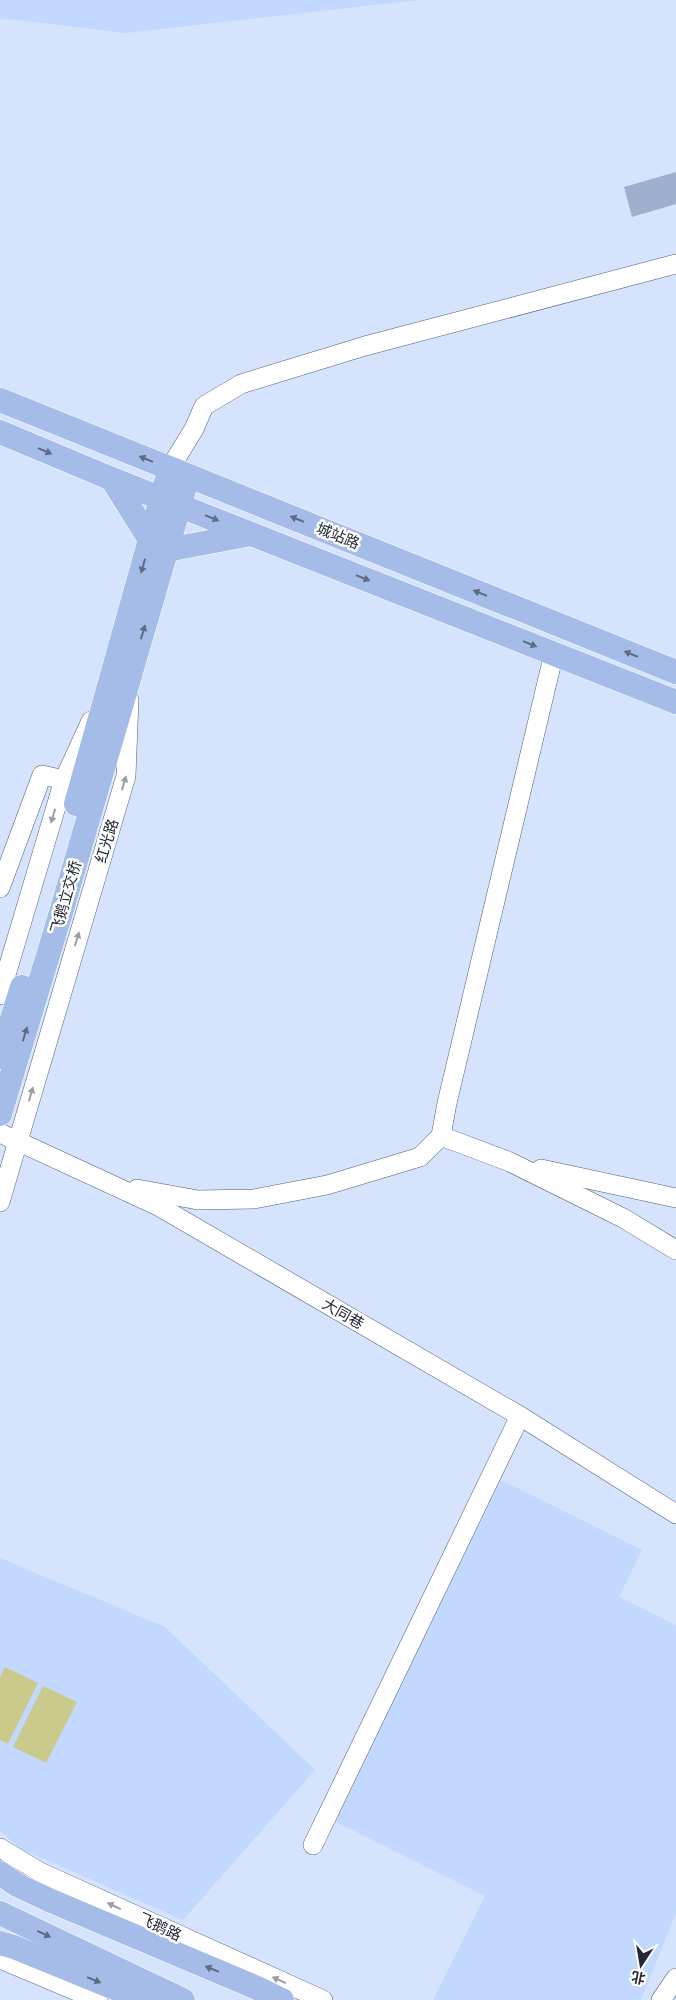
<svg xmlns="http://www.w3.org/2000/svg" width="676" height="2000" font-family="Mulish,'Noto Sans SC',sans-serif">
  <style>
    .built { fill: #c3d8fe }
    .green { fill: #caca8c }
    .building { fill: #9fafce }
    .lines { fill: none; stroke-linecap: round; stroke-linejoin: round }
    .minor-casing { stroke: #505f7a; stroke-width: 20 }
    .major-casing { stroke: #fff; stroke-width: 25 }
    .minor { stroke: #fff; stroke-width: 19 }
    .major { stroke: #a6bce8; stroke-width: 24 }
    .oneway { fill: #5d6b85 }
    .oneway2 { fill: #9c9ea4 }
    .labels { text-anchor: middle; stroke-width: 5; stroke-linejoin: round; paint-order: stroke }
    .street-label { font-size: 15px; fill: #222834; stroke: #fff }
  </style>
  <rect width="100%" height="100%" fill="#d5e3fd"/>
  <!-- built -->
  <g class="built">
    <path d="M0 0H419L126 33 0 18Z"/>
    <path d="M501 1480 642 1550 619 1597 676 1625V1913L641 2000H433L485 1896 332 1820Z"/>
    <path d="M0 1558 165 1627 315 1770 183 1920 21 1849 0 1831Z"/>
  </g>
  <!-- green -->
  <g class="green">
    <path d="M5 1667 38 1683 8 1744 0 1740V1677Z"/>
    <path d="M43 1686 77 1702 46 1763 13 1747Z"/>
  </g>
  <!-- building -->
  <path class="building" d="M676 172V204L632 217 624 187Z"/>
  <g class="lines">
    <defs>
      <g id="minor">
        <path d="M170 468 194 429 204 406 241 384 365 346 676 264"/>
        <path d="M0 888 42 775 64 780"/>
        <path d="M0 995 64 780 91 721"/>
        <path d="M0 1133 160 1207 520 1416 676 1514"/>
        <path d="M441 1136 447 1103 554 653"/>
        <path d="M541 1169 676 1198"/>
        <path d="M137 1189 198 1200 254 1199 327 1185 420 1157 441 1136 510 1162 623 1218 676 1250"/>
        <path d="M0 1202 126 776 129 700"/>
        <path d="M313 1845 520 1416"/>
        <path d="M0 1848 40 1872 323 2000"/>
        <path d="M0 1959 98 2000"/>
        <path d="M661 2000 676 1978"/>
      </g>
      <g id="major">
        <path d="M0 400 676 672"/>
        <path d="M0 432 112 479 676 702"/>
        <path d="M112 479 150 540"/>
        <path d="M167 550 251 534"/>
        <path d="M76 804 166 482"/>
        <path d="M0 1057 22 987"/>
        <path d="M0 1114 62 909 184 490"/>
        <path d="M0 1873 17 1885 49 1900 257 1988 282 2000"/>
        <path d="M0 1913 183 2000"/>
        <path d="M0 1943 14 1947 144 2000"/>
      </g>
    </defs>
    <!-- minor casing -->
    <use href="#minor" class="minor-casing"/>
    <!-- major casing -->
    <use href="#major" class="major-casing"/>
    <!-- minor -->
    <use href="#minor" class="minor"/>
    <!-- major -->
    <use href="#major" class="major"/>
  </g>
  <!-- one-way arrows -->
  <defs><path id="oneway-solid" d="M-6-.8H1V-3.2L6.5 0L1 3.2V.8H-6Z" transform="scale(1.25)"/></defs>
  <g class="oneway">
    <use href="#oneway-solid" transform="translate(45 451) rotate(23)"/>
    <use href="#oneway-solid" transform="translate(146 459) rotate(-158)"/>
    <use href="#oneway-solid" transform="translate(212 518) rotate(22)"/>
    <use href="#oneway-solid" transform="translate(297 519) rotate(-158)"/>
    <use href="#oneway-solid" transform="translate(143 566) rotate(106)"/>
    <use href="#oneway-solid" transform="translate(363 578) rotate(22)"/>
    <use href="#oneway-solid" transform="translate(480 593) rotate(-158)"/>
    <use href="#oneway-solid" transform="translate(143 632) rotate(-74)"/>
    <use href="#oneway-solid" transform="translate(530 644) rotate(22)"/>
    <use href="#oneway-solid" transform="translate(631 654) rotate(-158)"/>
    <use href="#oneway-solid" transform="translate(25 1034) rotate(-73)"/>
    <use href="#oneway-solid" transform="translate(44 1934) rotate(25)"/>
    <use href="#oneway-solid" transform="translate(212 1969) rotate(-157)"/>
    <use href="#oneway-solid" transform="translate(94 1980) rotate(22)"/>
  </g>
  <g class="oneway2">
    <use href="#oneway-solid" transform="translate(124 783) rotate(-74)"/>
    <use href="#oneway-solid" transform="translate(53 816) rotate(107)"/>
    <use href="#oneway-solid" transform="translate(77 939) rotate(-73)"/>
    <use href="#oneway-solid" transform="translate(31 1094) rotate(-74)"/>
    <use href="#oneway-solid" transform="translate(114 1906) rotate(-155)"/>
    <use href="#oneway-solid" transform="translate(279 1980) rotate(-156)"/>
  </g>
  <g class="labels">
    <!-- street labels -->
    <g class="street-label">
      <text transform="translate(338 536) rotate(22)" y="5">城站路</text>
      <text transform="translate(107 841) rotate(-73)" y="5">红光路</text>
      <text transform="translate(66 897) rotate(-74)" y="5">飞鹅立交桥</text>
      <text transform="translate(343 1314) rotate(30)" y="5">大同巷</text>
      <text transform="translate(160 1927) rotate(25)" y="5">飞鹅路</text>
    </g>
  </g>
  <!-- north arrow -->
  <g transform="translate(641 1965) rotate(192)" stroke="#ffffff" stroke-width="4" paint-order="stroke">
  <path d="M0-4L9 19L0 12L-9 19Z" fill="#222834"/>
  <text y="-8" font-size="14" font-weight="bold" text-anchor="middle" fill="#222834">北</text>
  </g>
</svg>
